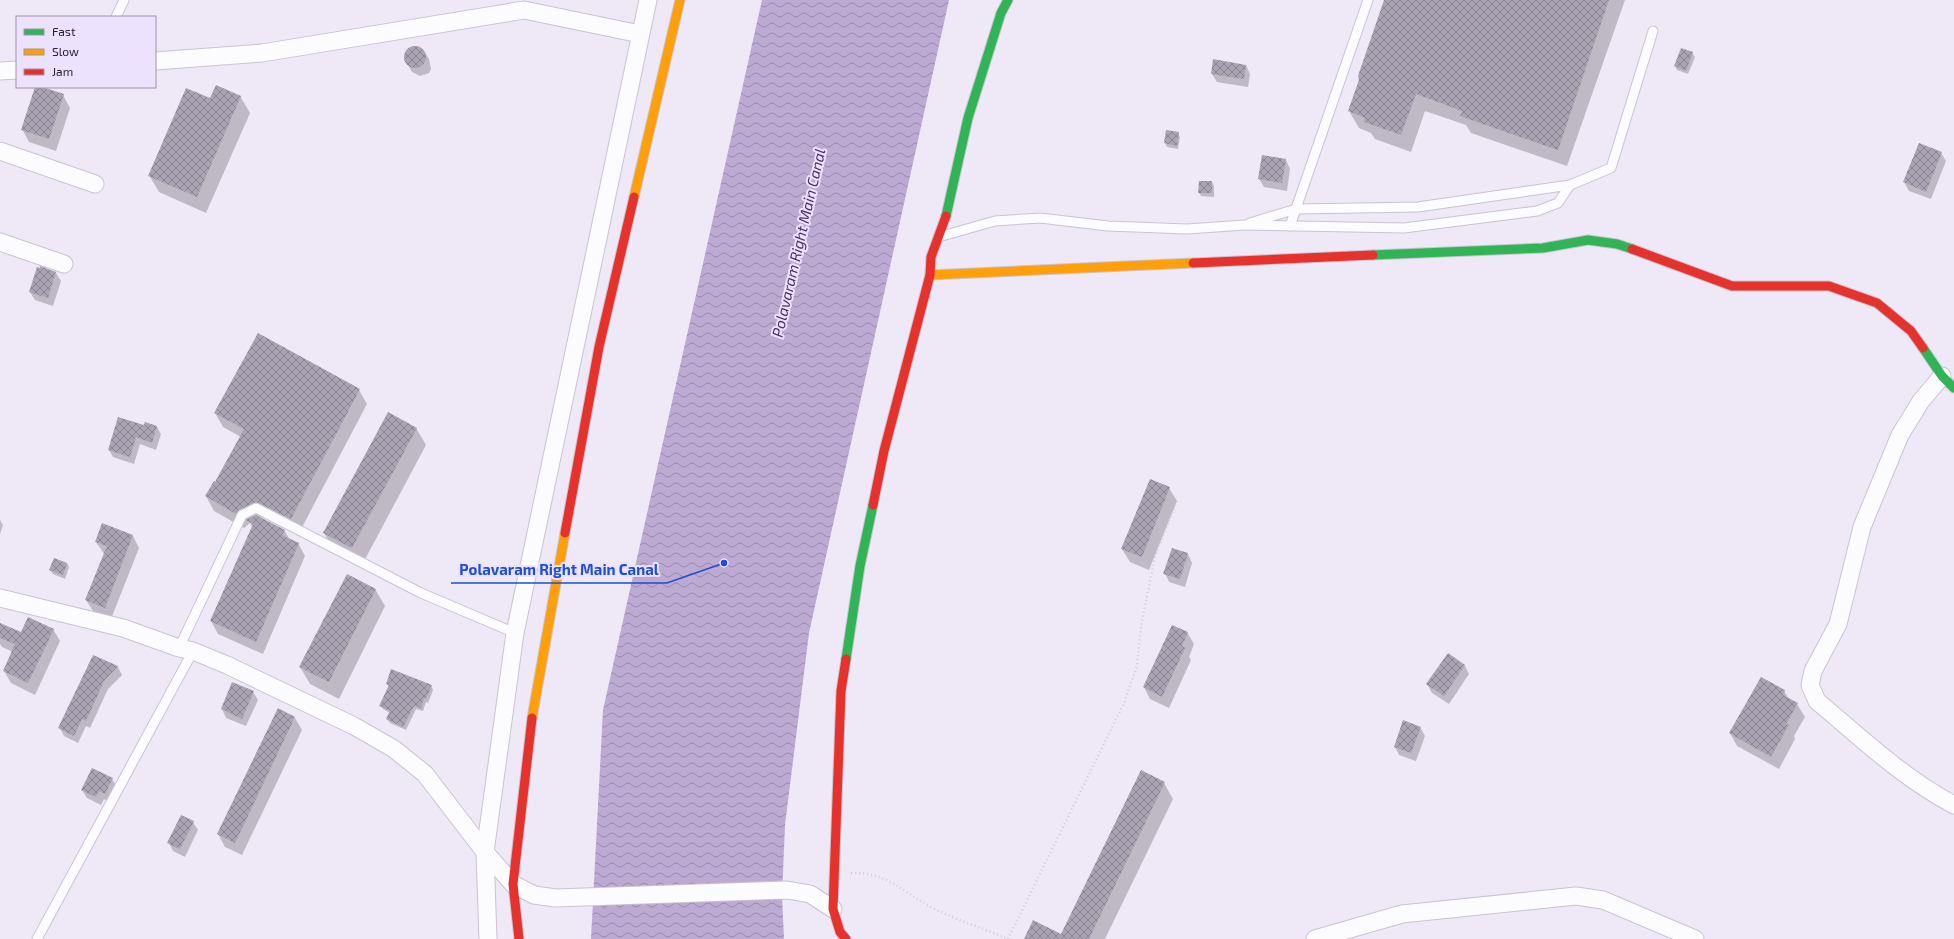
<svg xmlns="http://www.w3.org/2000/svg" width="1954" height="939" font-family="'Exo 2',sans-serif">
  <style>
    .water { fill: url(#water-waves) }
    .shadow { fill: #0003 }
    .building { fill: url(#building-cross-hatch) }
    .lines { fill: none; stroke-linecap: round; stroke-linejoin: round }
    .lane-casing { stroke: #c9c4d1; stroke-width: 11 }
    .street-casing { stroke: #c9c4d1; stroke-width: 19 }
    .fast-casing { stroke: #c9c4d1; stroke-width: 11 }
    .slow-casing { stroke: #c9c4d1; stroke-width: 11 }
    .jam-casing { stroke: #c9c4d1; stroke-width: 11 }
    .path { stroke: #d0ced3; stroke-width: 2.5; stroke-dasharray: 1 3; stroke-linecap: butt }
    .lane { stroke: #fcfcfe; stroke-width: 9 }
    .street { stroke: #fcfcfe; stroke-width: 17 }
    .fast { stroke: #30b455; stroke-width: 9 }
    .slow { stroke: #ff9f0a; stroke-width: 9 }
    .jam { stroke: #e5322d; stroke-width: 9 }
    .labels { text-anchor: middle; stroke-width: 4; stroke-linejoin: round; paint-order: stroke }
    .water-label { font-size: 15px; font-style: italic; fill: #4c2c6c; stroke: #ede2fd }
    .leader { fill: none; stroke: #1d4ed8; stroke-width: 1.5 }
    .callout-dot { fill: #1d4ed8; stroke: #ede2fd; stroke-width: 1.5 }
    .callout-label { font-size: 15px; text-anchor: middle; font-weight: bold; fill: #1d4ed8; stroke: #ede2fd; stroke-width: 4; stroke-linejoin: round; paint-order: stroke }
  </style>
  <defs>
    <pattern id="water-waves" width="16" height="10" patternUnits="userSpaceOnUse"><rect width="16" height="10" fill="#bcaad3"/><path d="M0 5q4-4 8 0t8 0" fill="none" stroke="#998aab"/></pattern>
    <pattern id="building-cross-hatch" width="8" height="8" patternUnits="userSpaceOnUse"><rect width="8" height="8" fill="#aaa3b3"/><path d="M0 0l8 8M0 8l8-8" fill="none" stroke="#8a8492"/></pattern>
  </defs>
  <rect width="100%" height="100%" fill="#eee8f7"/>
  <!-- water -->
  <path class="water" d="M762 0H949L809 633 785 825 782 896 784 939H591L603 710Z"/>
  <!-- shadow -->
  <g class="shadow">
    <path d="M1385 0H1625L1567 166 1471 133 1466 125 1425 111 1411 152 1375 139 1371 133 1359 128 1349 111Z"/>
    <path d="M416 46 424 51 429 59 431 69 429 73 420 76 412 72 407 63 405 54 411 47Z"/>
    <path d="M1692 53 1695 57 1688 74 1677 70 1675 66Z"/>
    <path d="M1246 65 1250 74 1248 87 1217 82 1212 74Z"/>
    <path d="M36 87 63 95 70 108 56 151 29 142 22 129Z"/>
    <path d="M240 96 250 113 206 213 159 192 149 175Z"/>
    <path d="M1167 131 1178 133 1180 137 1178 149 1167 147 1165 143Z"/>
    <path d="M1941 153 1946 161 1931 199 1909 191 1904 182Z"/>
    <path d="M1286 160 1290 169 1287 191 1264 187 1259 179Z"/>
    <path d="M1212 182 1214 186V197L1201 196 1199 193Z"/>
    <path d="M56 273 61 281 53 306 35 300 30 292Z"/>
    <path d="M359 390 367 404 299 533 265 516 260 518 284 530 290 540 298 543 305 556 263 654 218 634 211 621 252 527 250 523 244 528 214 511 206 496 216 483 241 437 223 427 215 413Z"/>
    <path d="M145 426 157 427 161 434 156 450 140 444 134 464 113 457 109 450Z"/>
    <path d="M416 428 426 445 362 565 334 550 324 533Z"/>
    <path d="M1169 488 1177 501 1149 570 1130 562 1122 549Z"/>
    <path d="M0 520 3 525 0 534Z"/>
    <path d="M102 524 133 536 139 548 111 619 93 611 86 600 104 554 96 542Z"/>
    <path d="M1188 554 1192 563 1185 587 1169 582 1165 573Z"/>
    <path d="M67 563 69 567 65 579 53 574 50 570Z"/>
    <path d="M375 589 385 606 339 699 310 684 300 667Z"/>
    <path d="M0 624 21 633 53 629 60 641 35 695 11 683 4 671 13 652 2 647 0 644Z"/>
    <path d="M1172 627 1187 632 1194 644 1189 657 1191 660 1169 708 1150 699 1144 687Z"/>
    <path d="M1448 655 1465 666 1469 674 1449 704 1432 693 1427 684Z"/>
    <path d="M94 657 118 667 122 675 108 689 90 728 86 726 78 743 64 736 60 728Z"/>
    <path d="M233 683 253 692 258 700 246 726 226 718 222 709Z"/>
    <path d="M387 684 431 686 433 690 428 703 426 702 423 711 416 709 406 730 390 723 387 719 390 713 383 709 381 706 389 687Z"/>
    <path d="M1784 691 1789 699 1797 704 1805 717 1794 736 1795 739 1779 769 1737 746 1730 733Z"/>
    <path d="M295 718 302 730 242 855 225 847 218 834Z"/>
    <path d="M1420 727 1425 736 1416 761 1399 755 1395 747Z"/>
    <path d="M112 779 117 787 109 802 104 799 101 805 87 798 82 790Z"/>
    <path d="M1164 783 1173 799 1105 939H1025L1062 936Z"/>
    <path d="M193 822 198 830 185 857 173 851 169 843Z"/>
  </g>
  <!-- building -->
  <g class="building">
    <path d="M1384 0H1609L1558 150 1460 116 1462 111 1416 94 1401 135 1364 122 1365 118 1348 111 1359 80 1358 76Z"/>
    <circle cx="415" cy="57" r="11"/>
    <path d="M1681 48 1693 52 1686 71 1674 66Z"/>
    <path d="M1213 59 1246 65 1244 79 1211 74Z"/>
    <path d="M216 85 241 96 197 197 148 176 186 88 210 98Z"/>
    <path d="M35 87H42L64 94 49 139 21 130Z"/>
    <path d="M1166 130 1179 132 1177 146 1164 143Z"/>
    <path d="M1919 143 1942 152 1926 192 1903 182Z"/>
    <path d="M1262 155 1286 159 1282 183 1258 179Z"/>
    <path d="M1199 181H1212V193H1198Z"/>
    <path d="M40 266 56 272 48 298 29 292 37 267 40 268Z"/>
    <path d="M258 333 360 389 291 519 256 502 239 510 236 514 205 496 214 481 215 482 244 429 214 413Z"/>
    <path d="M388 412 417 428 352 548 323 533Z"/>
    <path d="M118 417 144 425 145 422 157 426 152 443 136 437 130 457 108 450Z"/>
    <path d="M1150 479 1170 487 1142 557 1121 549Z"/>
    <path d="M256 515 285 530 282 535 299 543 256 642 210 621 253 524 246 520Z"/>
    <path d="M102 523 133 535 105 608 85 600 107 546 95 542Z"/>
    <path d="M1172 548 1188 553 1180 579 1163 574Z"/>
    <path d="M54 558 67 563 63 575 49 570Z"/>
    <path d="M347 574 376 589 329 682 299 667Z"/>
    <path d="M28 617 54 629 28 683 3 671 15 644 0 638V623L21 632Z"/>
    <path d="M1172 625 1188 632 1182 646 1185 648 1162 697 1143 687Z"/>
    <path d="M1448 653 1465 665 1444 696 1426 684Z"/>
    <path d="M93 655 118 666 104 681 86 721 82 719 74 736 58 728Z"/>
    <path d="M391 669 432 685 426 699 424 698 421 708 414 706 403 727 386 719 390 711 379 706 389 685 386 684Z"/>
    <path d="M1761 677 1785 690 1783 695 1798 703 1786 724 1789 725 1771 757 1729 733Z"/>
    <path d="M232 682 254 691 242 719 221 709Z"/>
    <path d="M278 708 295 717 235 843 217 834Z"/>
    <path d="M1403 720 1421 727 1411 753 1394 747Z"/>
    <path d="M92 768 113 778 105 794 99 791 96 797 81 790Z"/>
    <path d="M1141 770 1165 782 1089 939H1024L1033 920 1061 934Z"/>
    <path d="M181 815 194 821 180 849 167 843Z"/>
  </g>
  <g class="lines">
    <defs>
      <g id="lane">
        <path d="M116 17 124 0"/>
        <path d="M1250 223 1296 209 1418 207 1570 185 1611 168 1653 31"/>
        <path d="M1290 226 1368 0"/>
        <path d="M942 236 995 221 1040 218 1108 226 1187 229 1245 225 1404 228 1537 211 1558 203 1570 185"/>
        <path d="M179 648 242 515 256 508 421 593 515 633"/>
        <path d="M37 939 193 651"/>
      </g>
      <g id="street">
        <path d="M155 61 262 53 524 10 640 34"/>
        <path d="M0 71 17 70"/>
        <path d="M0 151 95 184"/>
        <path d="M0 242 64 264"/>
        <path d="M1942 376 1921 401 1900 435 1862 527 1838 624 1813 671 1810 685 1817 701C1861 738 1903 778 1954 805"/>
        <path d="M0 598 123 628 179 648 193 651 227 665 354 726 394 749 425 774 485 852 513 884 534 895 556 898 787 890 810 894 833 909"/>
        <path d="M488 939 485 852 515 633 648 0"/>
        <path d="M1315 939 1402 914 1576 896 1603 900 1695 939"/>
      </g>
      <g id="fast">
        <path d="M946 216 968 118 1001 13 1008 0"/>
        <path d="M1373 255 1543 248 1588 240 1617 244 1632 249"/>
        <path d="M1923 348 1942 376 1954 388"/>
        <path d="M846 659 860 566 873 505"/>
      </g>
      <g id="slow">
        <path d="M634 197 680 0"/>
        <path d="M930 275 1193 263"/>
        <path d="M532 718 565 533"/>
      </g>
      <g id="jam">
        <path d="M1632 249 1732 286H1829L1877 303 1911 331 1923 348"/>
        <path d="M1193 263 1373 255"/>
        <path d="M873 505 884 451 930 275 931 257 946 216"/>
        <path d="M565 533 599 347 634 197"/>
        <path d="M846 659 841 691 833 909 840 932 846 939"/>
        <path d="M519 939 513 884 532 718"/>
      </g>
    </defs>
    <!-- lane casing -->
    <use href="#lane" class="lane-casing"/>
    <!-- street casing -->
    <use href="#street" class="street-casing"/>
    <!-- fast casing -->
    <use href="#fast" class="fast-casing"/>
    <!-- slow casing -->
    <use href="#slow" class="slow-casing"/>
    <!-- jam casing -->
    <use href="#jam" class="jam-casing"/>
    <!-- path -->
    <g class="path">
      <path d="M851 873C888 872 902 892 931 907 956 920 983 928 1008 939"/>
      <path d="M1008 939 1124 703 1137 666 1141 625 1155 557 1178 498"/>
    </g>
    <!-- lane -->
    <use href="#lane" class="lane"/>
    <!-- street -->
    <use href="#street" class="street"/>
    <!-- fast -->
    <use href="#fast" class="fast"/>
    <!-- slow -->
    <use href="#slow" class="slow"/>
    <!-- jam -->
    <use href="#jam" class="jam"/>
  </g>
  <g class="labels">
    <!-- water labels -->
    <g class="water-label">
      <text transform="translate(799 243) rotate(-77)" y="5">Polavaram Right Main Canal</text>
    </g>
  </g>
  <!-- callouts -->
  <path class="leader" d="M724 563L667 583H451"/>
  <circle class="callout-dot" cx="724" cy="563" r="4"/>
  <g class="callout-label">
    <text x="559" y="575">Polavaram Right Main Canal</text>
  </g>
  <!-- legend -->
  <rect x="16" y="16" width="140" height="72" fill="#ede2fd" stroke="#9d94a9"/>
  <rect x="24" y="29" width="20" height="6" fill="#30b455" stroke="#9d94a9"/>
  <text x="52" y="36" font-size="12" fill="#241f2b">Fast</text>
  <rect x="24" y="49" width="20" height="6" fill="#ff9f0a" stroke="#9d94a9"/>
  <text x="52" y="56" font-size="12" fill="#241f2b">Slow</text>
  <rect x="24" y="69" width="20" height="6" fill="#e5322d" stroke="#9d94a9"/>
  <text x="52" y="76" font-size="12" fill="#241f2b">Jam</text>
</svg>
